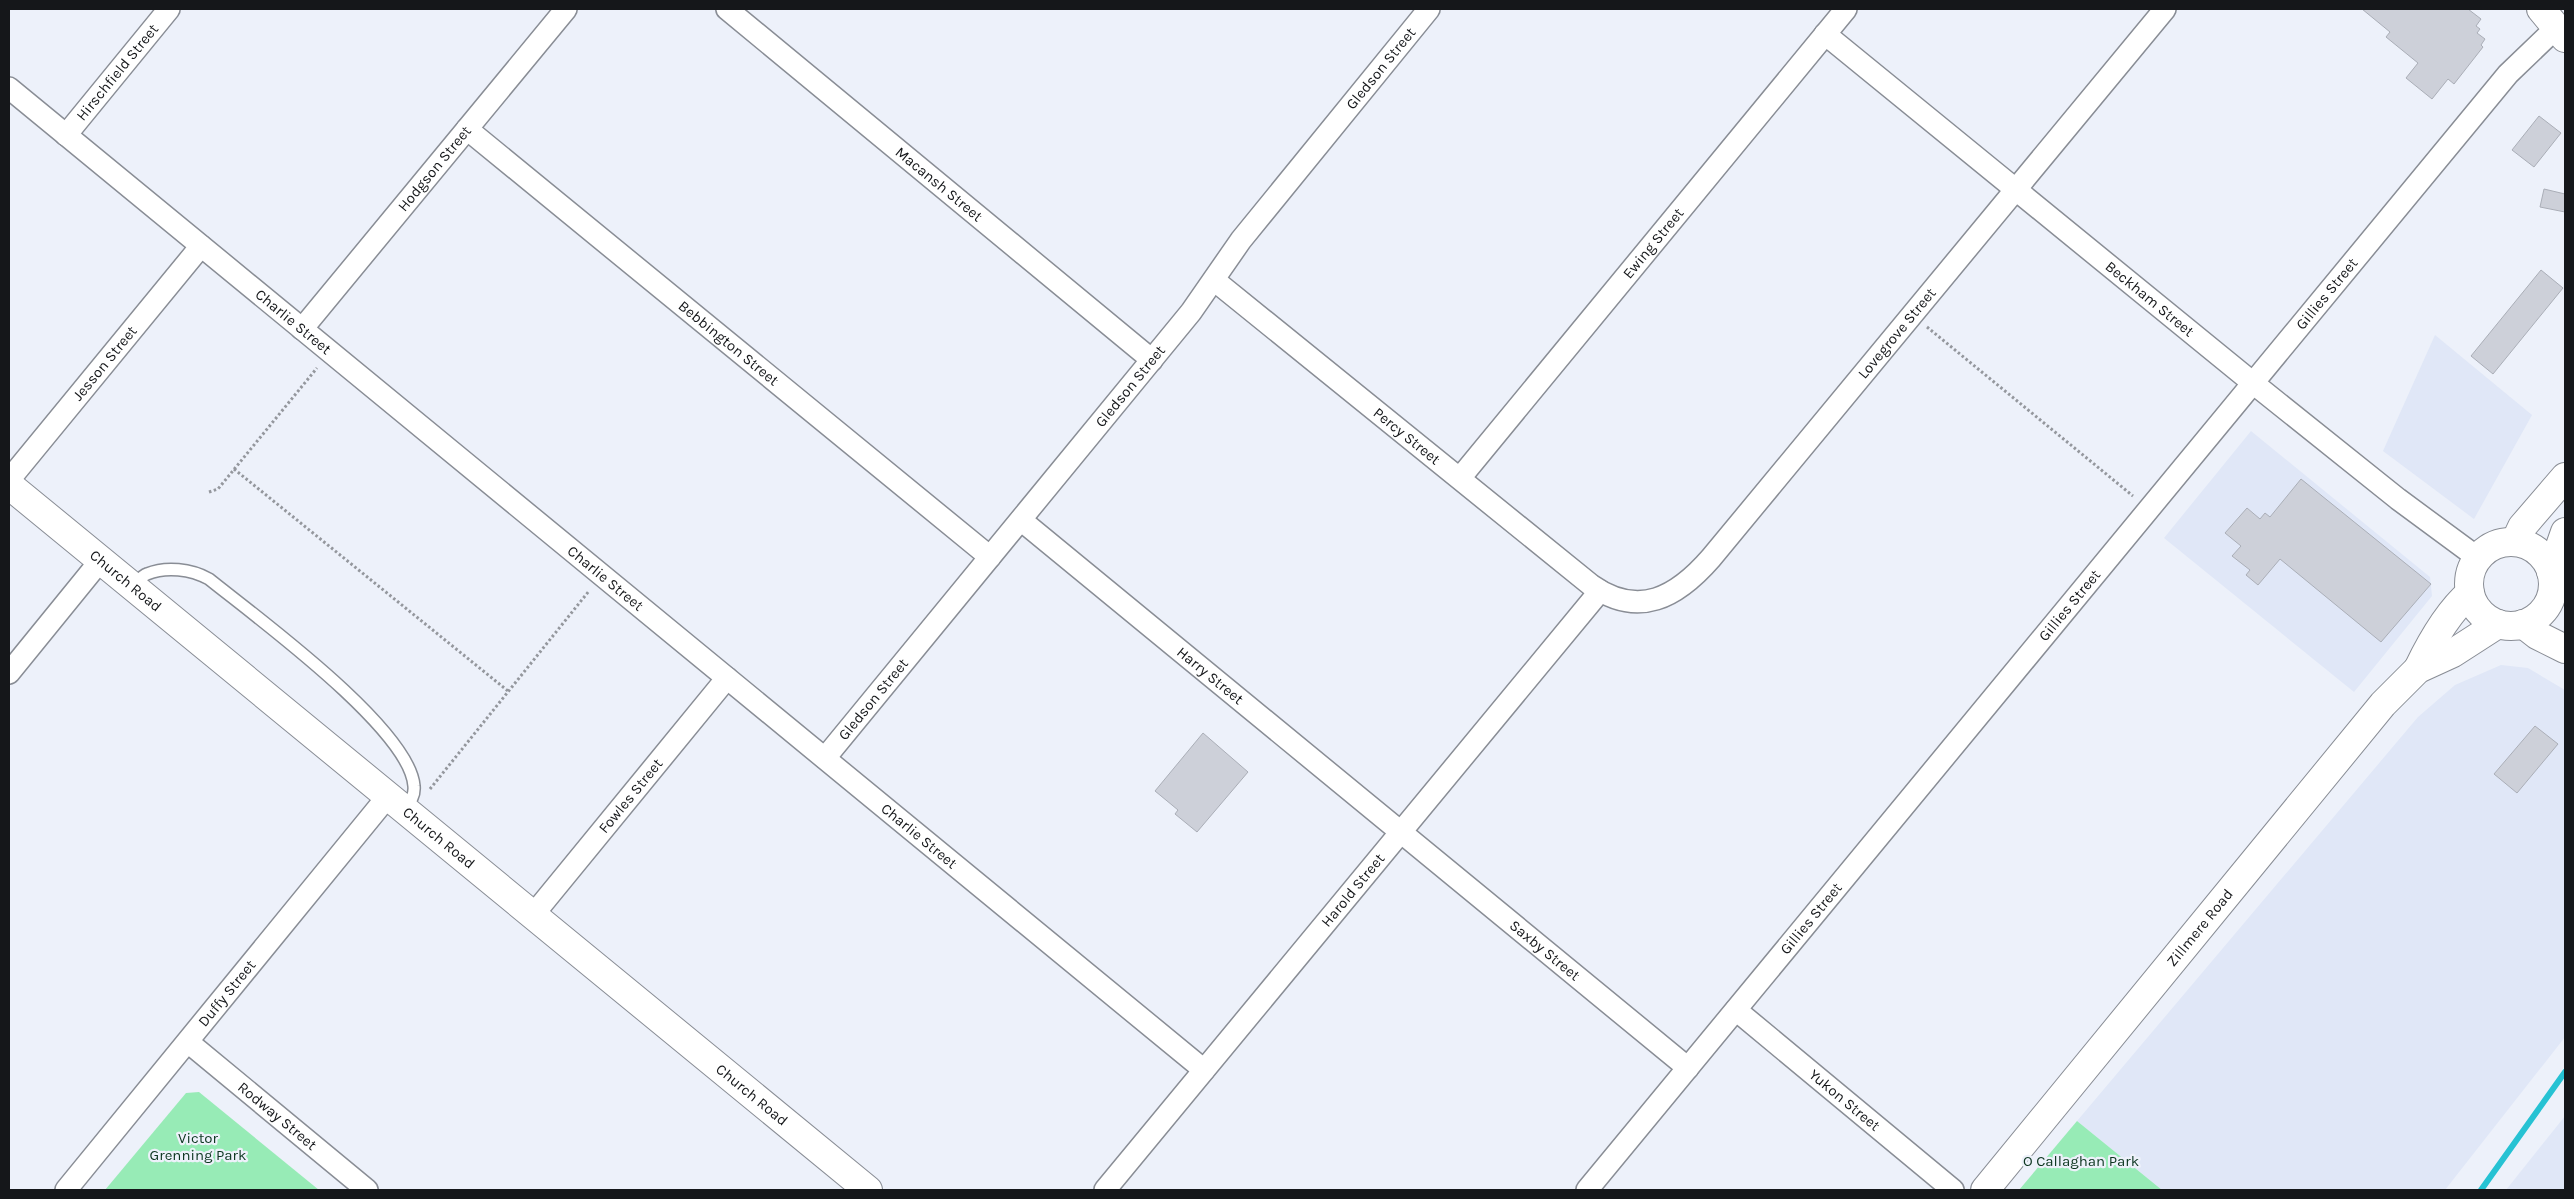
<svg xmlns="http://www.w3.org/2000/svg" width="2574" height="1199" font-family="Karla,sans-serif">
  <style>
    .built { fill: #e0e7f7 }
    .green { fill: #97ebb6 }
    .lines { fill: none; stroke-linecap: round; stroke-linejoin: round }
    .stream { stroke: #26c2d3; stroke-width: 6 }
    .building { fill: #cdd0d9; stroke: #aaaeb7 }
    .service-casing { stroke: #898d95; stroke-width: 14 }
    .minor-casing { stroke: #898d95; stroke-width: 24 }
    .tertiary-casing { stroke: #898d95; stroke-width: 30 }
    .secondary-casing { stroke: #898d95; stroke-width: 30 }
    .path { stroke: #94979d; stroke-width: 3; stroke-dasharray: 2.5 2.5; stroke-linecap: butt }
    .service { stroke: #fff; stroke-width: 11 }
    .minor { stroke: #fff; stroke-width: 21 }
    .tertiary { stroke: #fff; stroke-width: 28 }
    .secondary { stroke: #fff; stroke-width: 28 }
    .labels { text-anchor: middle; stroke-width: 4.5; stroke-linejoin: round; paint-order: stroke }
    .street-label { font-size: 15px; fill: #15171a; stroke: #edf1fa }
    .park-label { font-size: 15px; fill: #0c351f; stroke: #edf1fa }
  </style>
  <rect width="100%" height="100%" fill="#edf1fa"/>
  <!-- built -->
  <g class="built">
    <path d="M2435 335 2532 415 2474 519 2383 451Z"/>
    <path d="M2251 431 2430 577 2432 596 2354 692 2164 538Z"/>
    <path d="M2501 665 2528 668 2565 690V1037L2445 1190H2162L2077 1121 2418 717 2455 685Z"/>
    <path d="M2565 1116V1190H2506Z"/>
  </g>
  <!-- green -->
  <g class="green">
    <path d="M199 1092 319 1190H105L186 1093Z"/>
    <path d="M2077 1121 2162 1190H2019Z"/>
  </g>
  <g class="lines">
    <!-- stream -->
    <path class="stream" d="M2481 1190 2565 1072"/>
  </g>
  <!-- building -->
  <g class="building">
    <path d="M2362 9H2468L2481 19 2476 26 2480 29 2477 33 2485 39 2481 45 2483 47 2454 84 2448 79 2432 99 2406 78 2418 63 2386 37 2390 32Z"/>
    <path d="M2539 116 2561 133 2534 167 2512 150Z"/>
    <path d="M2544 189 2565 194V212L2540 207Z"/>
    <path d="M2541 270 2563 288 2493 374 2471 356Z"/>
    <path d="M2301 479 2431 584 2381 642 2280 559 2258 585 2246 575 2250 570 2232 556 2241 546 2225 533 2247 508 2260 519 2265 513 2270 517Z"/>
    <path d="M2535 726 2558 744 2517 793 2494 774Z"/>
    <path d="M1203 733 1248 772 1197 832 1175 814 1178 810 1155 791Z"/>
  </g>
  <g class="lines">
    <defs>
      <path id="service" d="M132 587C137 583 141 576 147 574 166 566 191 569 209 579 255 616 410 729 414 786 415 796 410 802 404 810"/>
      <g id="minor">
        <path id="s1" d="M727 9 1152 360"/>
        <path id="s2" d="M1825 34 2253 383 2398 499 2478 558"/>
        <path id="s3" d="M9 88 1204 1070"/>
        <path id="s4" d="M467 129 990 557"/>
        <path id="s5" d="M66 135 169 9"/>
        <path id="s6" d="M1214 280 1591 585C1639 619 1677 597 1711 558L2165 9"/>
        <path id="s7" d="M302 329 566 9"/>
        <path id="s8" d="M1460 478 1846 9"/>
        <path id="s9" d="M9 480 201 246"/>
        <path id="s10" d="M1021 520 1688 1068"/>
        <path d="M9 673 100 561"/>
        <path id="s11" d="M825 758 1191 312 1241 240 1429 9"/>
        <path id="s12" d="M533 915 727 678"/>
        <path id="s13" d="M1736 1010 1953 1190"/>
        <path id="s14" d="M188 1042 367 1190"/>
        <path id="s15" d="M66 1190 388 796"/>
        <path id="s16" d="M1105 1190 1600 591"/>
        <path id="s17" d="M1587 1190 2508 74 2557 27"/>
      </g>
      <g id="tertiary">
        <path d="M2541 9 2565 38"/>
        <path id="s18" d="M9 485 868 1190"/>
      </g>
      <g id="secondary">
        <path d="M2515 542 2522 527 2565 477"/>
        <circle cx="2511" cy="584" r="42"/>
        <path d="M2551 572 2565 532"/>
        <path d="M2523 624 2537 635 2565 649"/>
        <path d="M2418 669C2430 644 2449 611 2470 593"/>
        <path id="s19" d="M1985 1190 2383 704 2418 669 2453 653 2498 624"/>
      </g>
    </defs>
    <!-- service casing -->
    <use href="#service" class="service-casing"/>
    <!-- minor casing -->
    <use href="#minor" class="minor-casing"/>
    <!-- tertiary casing -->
    <use href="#tertiary" class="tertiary-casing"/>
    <!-- secondary casing -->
    <use href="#secondary" class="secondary-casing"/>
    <!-- path -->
    <g class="path">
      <path d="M1927 327 2133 496"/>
      <path d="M234 469 508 691"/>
      <path d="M209 492 218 489 317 368"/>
      <path d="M430 789 589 591"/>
    </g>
    <!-- service -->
    <use href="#service" class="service"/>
    <!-- minor -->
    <use href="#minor" class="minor"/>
    <!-- tertiary -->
    <use href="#tertiary" class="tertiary"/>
    <!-- secondary -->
    <use href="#secondary" class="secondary"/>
  </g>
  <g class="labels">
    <!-- street labels -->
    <g class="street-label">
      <text dy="5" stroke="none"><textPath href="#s11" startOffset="886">Gledson Street</textPath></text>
      <text dy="5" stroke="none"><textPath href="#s5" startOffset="81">Hirschfield Street</textPath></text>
      <text dy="5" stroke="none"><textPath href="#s7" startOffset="208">Hodgson Street</textPath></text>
      <text dy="5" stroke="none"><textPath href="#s1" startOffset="275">Macansh Street</textPath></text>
      <text dy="5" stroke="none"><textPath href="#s8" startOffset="304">Ewing Street</textPath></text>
      <text dy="5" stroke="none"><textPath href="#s17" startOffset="1162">Gillies Street</textPath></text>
      <text dy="5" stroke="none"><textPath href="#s2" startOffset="419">Beckham Street</textPath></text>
      <text dy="5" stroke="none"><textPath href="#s3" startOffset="368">Charlie Street</textPath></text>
      <text dy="5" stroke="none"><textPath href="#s6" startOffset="915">Lovegrove Street</textPath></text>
      <text dy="5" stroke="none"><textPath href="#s4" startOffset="338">Bebbington Street</textPath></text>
      <text dy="5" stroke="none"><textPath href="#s9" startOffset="151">Jesson Street</textPath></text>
      <text dy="5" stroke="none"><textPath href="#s11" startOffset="481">Gledson Street</textPath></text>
      <text dy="5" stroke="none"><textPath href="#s6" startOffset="248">Percy Street</textPath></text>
      <text dy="5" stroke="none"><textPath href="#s3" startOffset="772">Charlie Street</textPath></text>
      <text dy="5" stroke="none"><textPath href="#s18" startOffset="151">Church Road</textPath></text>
      <text dy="5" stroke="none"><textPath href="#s17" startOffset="758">Gillies Street</textPath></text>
      <text dy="5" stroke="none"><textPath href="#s10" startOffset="245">Harry Street</textPath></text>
      <text dy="5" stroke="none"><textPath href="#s11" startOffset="76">Gledson Street</textPath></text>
      <text dy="5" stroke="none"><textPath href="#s12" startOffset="154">Fowles Street</textPath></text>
      <text dy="5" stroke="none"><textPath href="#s3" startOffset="1178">Charlie Street</textPath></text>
      <text dy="5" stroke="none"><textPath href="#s18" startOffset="556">Church Road</textPath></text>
      <text dy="5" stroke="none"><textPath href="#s16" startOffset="389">Harold Street</textPath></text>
      <text dy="5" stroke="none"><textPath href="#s17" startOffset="352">Gillies Street</textPath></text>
      <text dy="5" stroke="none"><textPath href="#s19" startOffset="339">Zillmere Road</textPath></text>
      <text dy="5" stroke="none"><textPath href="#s10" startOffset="678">Saxby Street</textPath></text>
      <text dy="5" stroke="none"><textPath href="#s15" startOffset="254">Duffy Street</textPath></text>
      <text dy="5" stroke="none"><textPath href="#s18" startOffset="961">Church Road</textPath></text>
      <text dy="5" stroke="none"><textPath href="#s13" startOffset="141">Yukon Street</textPath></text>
      <text dy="5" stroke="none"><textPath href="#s14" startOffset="116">Rodway Street</textPath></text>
    </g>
    <!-- park labels -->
    <g class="park-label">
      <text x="198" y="1143">Victor<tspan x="198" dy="17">Grenning Park</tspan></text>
      <text x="2081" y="1166">O Callaghan Park</text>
    </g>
  </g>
  <!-- border -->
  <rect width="2574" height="1199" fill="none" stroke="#15171a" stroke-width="20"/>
</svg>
